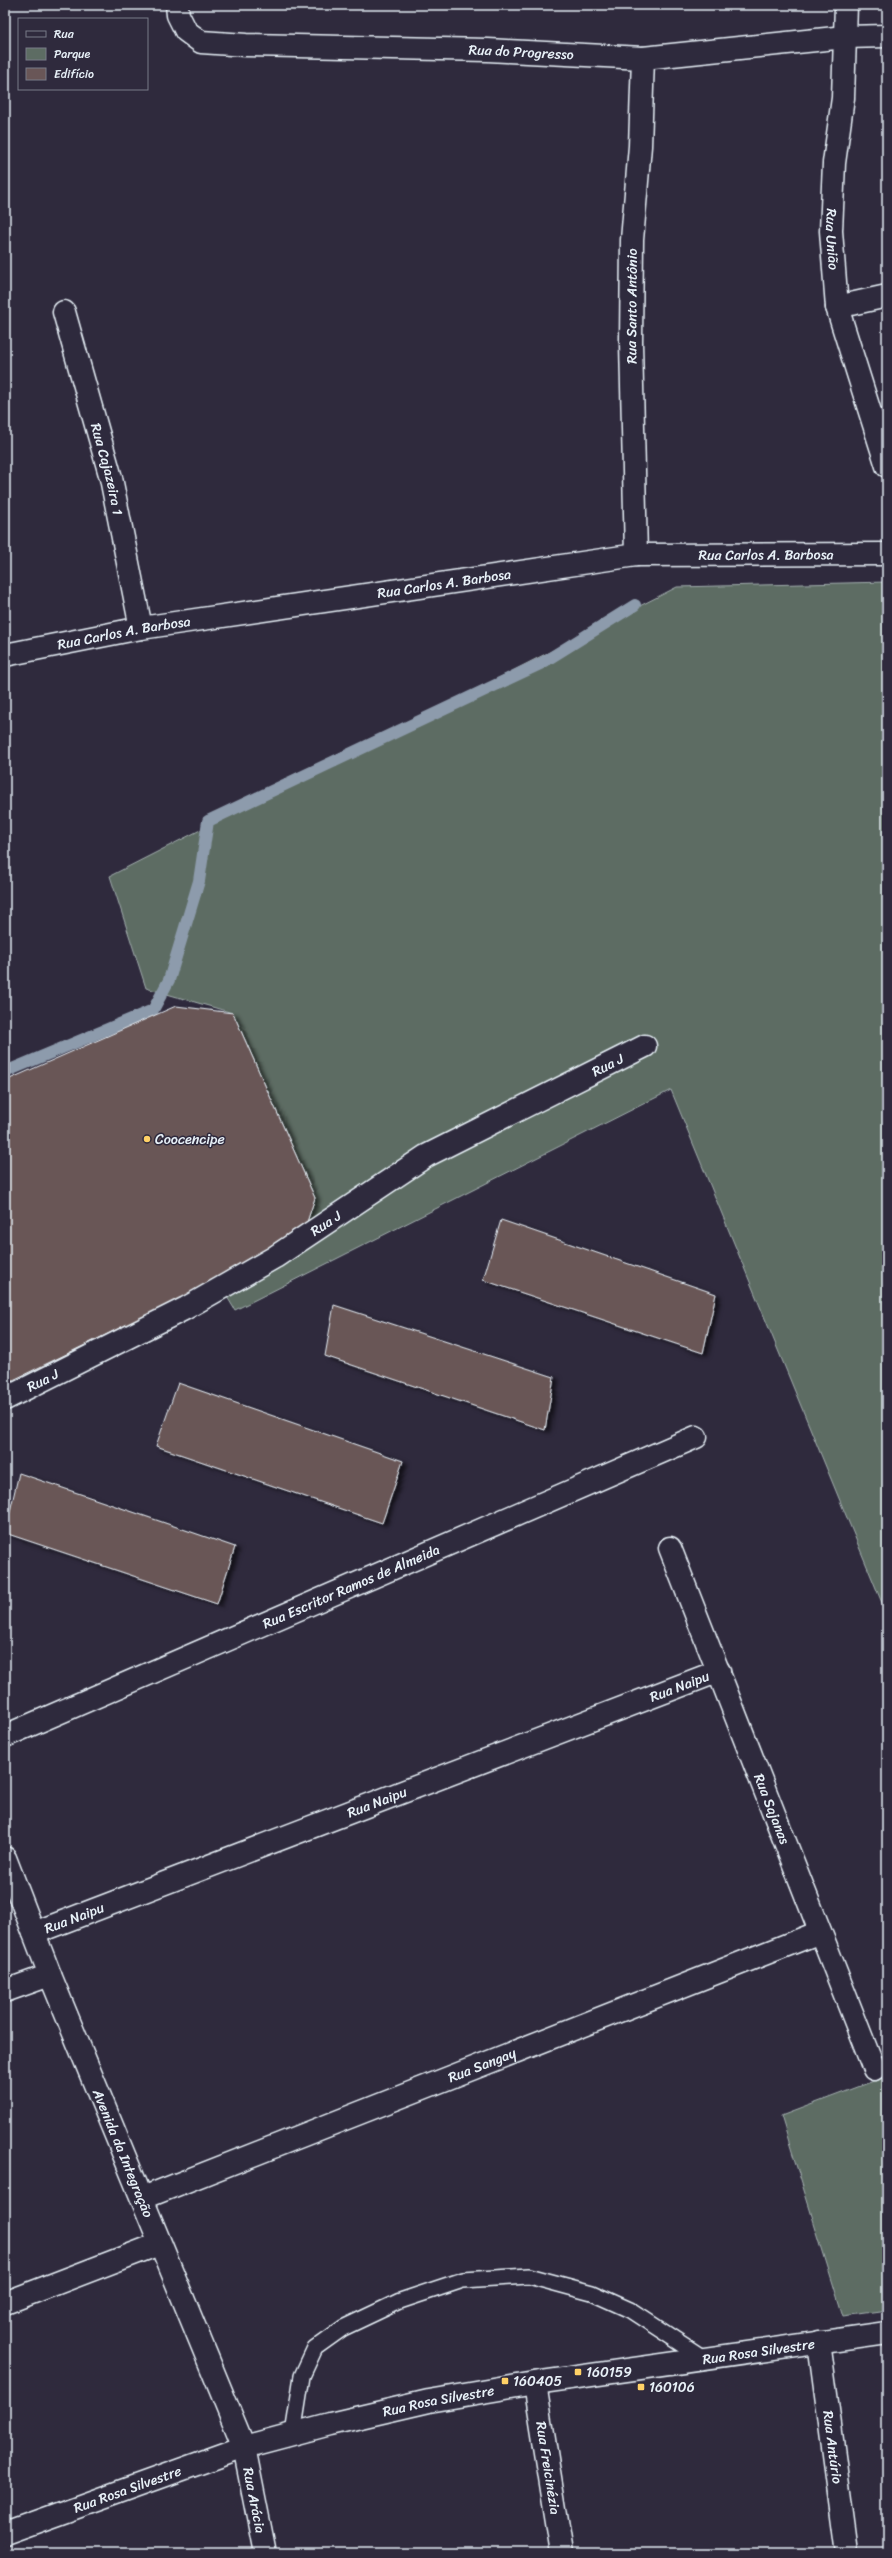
<svg xmlns="http://www.w3.org/2000/svg" width="892" height="2558" font-family="Sriracha,sans-serif">
  <style>
    .green { fill: #5d6c63; stroke: #a2aeae }
    .lines { fill: none; stroke-linecap: round; stroke-linejoin: round }
    .stream { stroke: #8d9bac; stroke-width: 12 }
    .building { fill: #695657; stroke: #e8f1f8; filter: url(#shadow) }
    .lane-casing { stroke: #e8f1f8; stroke-width: 18 }
    .street-casing { stroke: #e8f1f8; stroke-width: 25 }
    .secondary-casing { stroke: #e8f1f8; stroke-width: 25 }
    .lane { stroke: #2f2a3d; stroke-width: 15 }
    .street { stroke: #2f2a3d; stroke-width: 22 }
    .secondary { stroke: #2f2a3d; stroke-width: 22 }
    .poi-dot { fill: #ffd166; stroke: #2f2a3d; stroke-width: 1.5 }
    .labels { text-anchor: middle; stroke-width: 3; stroke-linejoin: round; paint-order: stroke }
    .street-label { font-size: 14px; fill: #e8f1f8; stroke: #2f2a3d }
    .poi-label { font-size: 14px; fill: #e8f1f8; stroke: #2f2a3d; text-anchor: start }
  </style>
  <defs>
    <filter id="shadow"><feDropShadow dx="4.5" dy="2.5" stdDeviation="2" flood-color="#0009"/></filter>
  </defs>
  <rect width="100%" height="100%" fill="#2f2a3d"/>
  <filter id="ink" filterUnits="userSpaceOnUse"><feTurbulence type="fractalNoise" baseFrequency=".025" numOctaves="2"/><feDisplacementMap in="SourceGraphic" scale="8" xChannelSelector="R" yChannelSelector="G"/><feConvolveMatrix kernelMatrix="1 2 1 2 8 2 1 2 1" color-interpolation-filters="sRGB"/></filter>
  <g filter="url(#ink)">
    <!-- green -->
    <g class="green">
      <path d="M887 582V1615L671 1090 235 1310 200 1252 315 1198 233 1013 146 988 110 876 677 587Z"/>
      <path d="M887 2076V2310L843 2316 781 2116Z"/>
    </g>
    <g class="lines">
      <!-- stream -->
      <path class="stream" d="M5 1072 153 1010 169 980 199 881 208 821 542 663 635 605"/>
    </g>
    <!-- building -->
    <g class="building">
      <path d="M176 1006 233 1013 315 1198 301 1240 5 1384V1081Z"/>
      <path d="M501 1220 716 1294 703 1353 483 1280Z"/>
      <path d="M334 1305 554 1377 545 1430 325 1356Z"/>
      <path d="M178 1383 403 1461 382 1523 156 1446Z"/>
      <path d="M19 1473 235 1547 217 1604 5 1533Z"/>
    </g>
    <g class="lines">
      <defs>
        <path id="lane" d="M293 2434 302 2376 315 2348 343 2328 400 2301 463 2280 529 2276 592 2293 630 2310 705 2359"/>
        <g id="street">
          <path id="s1" d="M177 5 178 15 186 31 201 42 246 45 488 50 643 58 845 37 887 36"/>
          <path id="s2" d="M846 5 843 98 834 163 831 231 837 307 887 466"/>
          <path d="M837 307 887 296"/>
          <path id="s3" d="M64 312 111 478 141 628"/>
          <path id="s4" d="M636 555 631 343 632 240 640 146 643 58"/>
          <path id="s5" d="M5 655 141 628 636 555 887 554"/>
          <path id="s6" d="M5 1399 186 1308 275 1257 426 1156 645 1046"/>
          <path id="s7" d="M670 1548 874 2069"/>
          <path id="s8" d="M5 1736 696 1437"/>
          <path id="s9" d="M5 1858 50 1975 244 2447 265 2553"/>
          <path id="s10" d="M34 1933 719 1671"/>
          <path d="M5 1991 50 1975"/>
          <path id="s11" d="M143 2198 820 1932"/>
          <path d="M5 2303 159 2244"/>
          <path id="s12" d="M819 2342 847 2553"/>
          <path id="s13" d="M535 2383 562 2553"/>
        </g>
        <g id="secondary">
          <path id="s14" d="M5 2533 244 2447 330 2424 429 2401 535 2383 887 2333"/>
        </g>
      </defs>
      <!-- lane casing -->
      <use href="#lane" class="lane-casing"/>
      <!-- street casing -->
      <use href="#street" class="street-casing"/>
      <!-- secondary casing -->
      <use href="#secondary" class="secondary-casing"/>
      <!-- lane -->
      <use href="#lane" class="lane"/>
      <!-- street -->
      <use href="#street" class="street"/>
      <!-- secondary -->
      <use href="#secondary" class="secondary"/>
    </g>
  </g>
  <!-- markers -->
  <g class="poi-dot">
    <circle cx="147" cy="1139" r="4"/>
    <rect x="574" y="2368" width="8" height="8" rx="2"/>
    <rect x="501" y="2377" width="8" height="8" rx="2"/>
    <rect x="637" y="2383" width="8" height="8" rx="2"/>
  </g>
  <g class="labels">
    <!-- street labels -->
    <g class="street-label">
      <text dy="5" stroke="none"><textPath href="#s1" startOffset="367">Rua do Progresso</textPath></text>
      <text dy="5" stroke="none"><textPath href="#s2" startOffset="235">Rua União</textPath></text>
      <text dy="5" stroke="none"><textPath href="#s4" startOffset="249">Rua Santo Antônio</textPath></text>
      <text dy="5" stroke="none"><textPath href="#s3" startOffset="163">Rua Cajazeira 1</textPath></text>
      <text dy="5" stroke="none"><textPath href="#s5" startOffset="769">Rua Carlos A. Barbosa</textPath></text>
      <text dy="5" stroke="none"><textPath href="#s5" startOffset="445">Rua Carlos A. Barbosa</textPath></text>
      <text dy="5" stroke="none"><textPath href="#s5" startOffset="121">Rua Carlos A. Barbosa</textPath></text>
      <text dy="5" stroke="none"><textPath href="#s6" startOffset="690">Rua J</textPath></text>
      <text dy="5" stroke="none"><textPath href="#s6" startOffset="366">Rua J</textPath></text>
      <text dy="5" stroke="none"><textPath href="#s6" startOffset="42">Rua J</textPath></text>
      <text dy="5" stroke="none"><textPath href="#s8" startOffset="377">Rua Escritor Ramos de Almeida</textPath></text>
      <text dy="5" stroke="none"><textPath href="#s10" startOffset="691">Rua Naipu</textPath></text>
      <text dy="5" stroke="none"><textPath href="#s10" startOffset="367">Rua Naipu</textPath></text>
      <text dy="5" stroke="none"><textPath href="#s7" startOffset="280">Rua Sajanas</textPath></text>
      <text dy="5" stroke="none"><textPath href="#s10" startOffset="43">Rua Naipu</textPath></text>
      <text dy="5" stroke="none"><textPath href="#s11" startOffset="364">Rua Sangay</textPath></text>
      <text dy="5" stroke="none"><textPath href="#s9" startOffset="318">Avenida da Integração</textPath></text>
      <text dy="5" stroke="none"><textPath href="#s14" startOffset="778">Rua Rosa Silvestre</textPath></text>
      <text dy="5" stroke="none"><textPath href="#s14" startOffset="454">Rua Rosa Silvestre</textPath></text>
      <text dy="5" stroke="none"><textPath href="#s12" startOffset="106">Rua Antúrio</textPath></text>
      <text dy="5" stroke="none"><textPath href="#s13" startOffset="86">Rua Freicinézia</textPath></text>
      <text dy="5" stroke="none"><textPath href="#s14" startOffset="130">Rua Rosa Silvestre</textPath></text>
      <text dy="5" stroke="none"><textPath href="#s9" startOffset="690">Rua Arácia</textPath></text>
    </g>
    <!-- poi labels -->
    <g class="poi-label">
      <text x="155" y="1144">Coocencipe</text>
      <text x="586" y="2377">160159</text>
      <text x="513" y="2386">160405</text>
      <text x="649" y="2392">160106</text>
    </g>
  </g>
  <!-- margin -->
  <rect width="892" height="2558" fill="none" stroke="#2f2a3d" stroke-width="20"/>
  <rect x="10" y="10" width="872" height="2538" fill="none" stroke="#e8f1f8" stroke-width="1.5" filter="url(#ink)"/>
  <!-- legend -->
  <rect x="18" y="18" width="130" height="72" fill="#2f2a3d" stroke="#797a88"/>
  <rect x="26" y="31" width="20" height="6" fill="#2f2a3d" stroke="#797a88"/>
  <text x="54" y="38" font-size="12" fill="#e8f1f8">Rua</text>
  <rect x="26" y="48" width="20" height="12" fill="#5d6c63" stroke="#797a88"/>
  <text x="54" y="58" font-size="12" fill="#e8f1f8">Parque</text>
  <rect x="26" y="68" width="20" height="12" fill="#695657" stroke="#797a88"/>
  <text x="54" y="78" font-size="12" fill="#e8f1f8">Edifício</text>
</svg>
